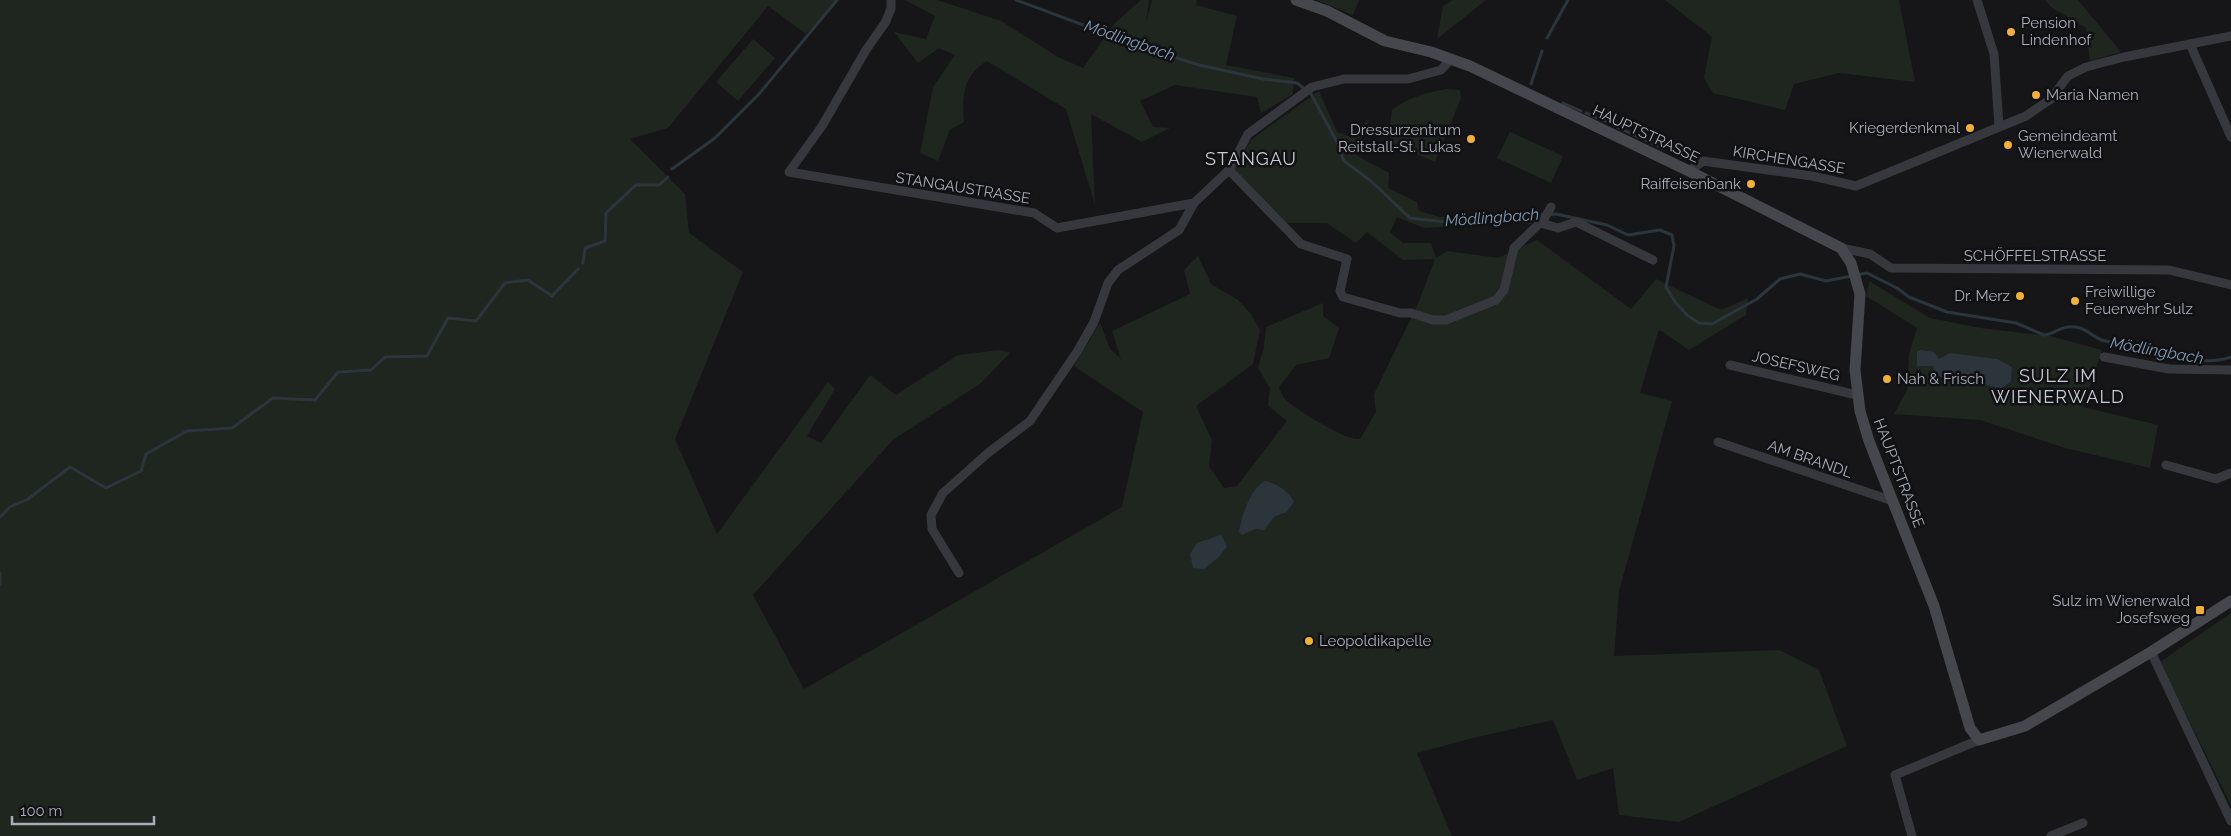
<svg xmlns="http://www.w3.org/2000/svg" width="2231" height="836" font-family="Raleway,sans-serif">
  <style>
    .green { fill: #1e261f; fill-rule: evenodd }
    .water { fill: #2c353c }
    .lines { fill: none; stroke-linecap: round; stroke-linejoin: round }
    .stream { stroke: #2c353c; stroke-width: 3 }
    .street { stroke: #37383d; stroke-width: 9 }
    .secondary { stroke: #45474d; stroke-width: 11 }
    .poi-dot { fill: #f2b134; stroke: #111113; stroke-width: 2 }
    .labels { text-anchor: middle; stroke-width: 5; stroke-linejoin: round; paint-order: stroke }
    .poi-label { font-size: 15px; fill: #a8adb8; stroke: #111113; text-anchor: start }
    .street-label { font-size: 15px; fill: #a8adb8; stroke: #111113 }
    .water-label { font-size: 16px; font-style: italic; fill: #7f9bb3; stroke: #111113 }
    .quarter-label { font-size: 18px; letter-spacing: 1px; fill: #c9ccd4; stroke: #111113 }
  </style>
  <rect width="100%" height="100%" fill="#161618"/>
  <!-- green -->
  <g class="green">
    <path d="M0 0H837L806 34 768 6 668 128 630 139 685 194 689 233 743 272 675 439 717 534 828 382 835 389 807 436 821 443 870 375 896 395 958 355 1000 350 1010 353 981 383 893 440 753 595 804 689 1122 507 1143 412 1074 366 1100 323 1110 349 1121 359 1112 331 1190 294 1184 270 1198 256 1211 284 1238 300 1251 314 1260 330 1253 364 1196 406 1212 440 1209 466 1224 488 1237 486 1287 421 1268 406 1270 388 1258 368 1264 347 1266 327 1323 303V316L1339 328 1329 358 1296 365 1279 387C1280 390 1282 395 1284 398 1295 409 1346 441 1360 439L1376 412 1374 394 1418 304 1435 259 1403 260 1367 232 1356 243 1327 223H1285L1234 169 1252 139 1319 91 1337 132 1349 136 1370 119 1354 154 1389 173 1388 188 1417 202 1419 211 1440 217 1538 212 1531 224 1504 223 1424 228 1397 217 1390 232 1403 243H1431L1436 258 1447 251 1498 258 1537 240 1631 309 1656 279 1721 310 1748 298 1746 315 1689 350 1660 330 1658 332 1640 393 1672 401 1619 591 1614 656 1779 650 1819 670 1847 746 1679 822 1619 815 1613 768 1577 780 1553 720 1473 738 1417 753 1452 836H0ZM1294 502 1287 512 1274 517 1264 529H1255Z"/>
    <path d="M905 0H937L1001 21 1058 57 1083 68 1115 23 1141 0H1149L1146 23 1152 0H1197L1196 5 1237 16 1226 65 1294 78 1293 94 1261 113 1257 97 1175 85 1140 101 1153 127 1170 128 1142 142 1091 114 1095 205 1066 109 987 61C963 76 962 95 964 122L950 130 938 161 920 153 933 87 955 55 939 48 918 63 894 32 926 39 935 16Z"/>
    <path d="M1316 0H1359L1353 15Z"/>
    <path d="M1453 0H1486L1437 39 1443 6Z"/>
    <path d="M1665 0H1899L1915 82 1839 73 1794 84 1785 110 1713 93 1704 78 1712 37Z"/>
    <path d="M2045 0H2078L2121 52 2090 61 2086 28 2051 7Z"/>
    <path d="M753 39 775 58 738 101 716 82Z"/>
    <path d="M1446 89 1460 90 1461 98 1435 162 1391 143 1389 133 1392 110C1409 97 1425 93 1446 89Z"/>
    <path d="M1510 132 1563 156 1551 183 1497 158Z"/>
    <path d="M1869 281 1930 318 1981 328 2050 336 2102 350 2083 407 2158 425 2150 468 2065 448 1980 420 1894 414 1907 390 1909 354 1917 328 1866 296ZM1933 366 2001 389 1961 378 1937 377Z"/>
    <path d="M2231 613V805L2160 662Z"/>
  </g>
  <!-- water -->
  <g class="water">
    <path d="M1921 350 1934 352 1939 359 1950 353 1997 359 2012 367 2011 381 2001 389 1961 378 1936 377 1933 366H1917V352Z"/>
    <path d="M1265 481C1276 483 1290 492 1294 502L1287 512 1274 517 1264 530 1255 529 1242 535 1239 532C1242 515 1249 491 1265 481Z"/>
    <path d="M1221 535 1227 546 1219 557 1204 569 1193 568 1190 554 1197 543Z"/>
  </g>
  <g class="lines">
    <!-- stream -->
    <g class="stream">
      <path d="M1016 0 1145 48 1199 65 1263 79 1297 83 1311 94 1337 142 1344 161 1371 181 1410 218 1455 223 1499 215 1556 214 1607 225 1628 235 1660 230 1672 235 1674 246 1666 287 1676 303 1688 316 1699 323 1712 324 1757 299 1780 279 1800 274 1826 281 1867 273 1897 288 1909 297 1947 312 2016 323 2044 335C2055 335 2061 323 2080 328 2089 331 2097 340 2106 341 2114 343 2122 342 2129 343 2161 350 2199 369 2231 357"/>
      <path d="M1547 38 1568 0"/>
      <path d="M1531 84 1542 51"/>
      <path d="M1563 103 1581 111"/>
      <path d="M1586 113 1605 121"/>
      <path d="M1615 126 1664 149"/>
      <path d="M672 169 715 138 759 94 837 0"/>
      <path d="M583 263 585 248 605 241 606 213 636 185H659L668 177"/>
      <path d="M0 517 10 507 28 499 70 467 106 488 141 471 146 454 187 431 232 428 273 398 315 400 338 372 371 370 385 357 427 356 448 318 476 321 505 283 528 280 552 296 578 269"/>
      <path d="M0 573V584"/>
    </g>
    <!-- street -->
    <g class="street">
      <path d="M891 0V9L885 23 866 50 822 126 789 172 1034 213 1057 228 1194 203 1229 170 1248 134 1312 87 1344 79H1408L1441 70 1451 59"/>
      <path d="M1977 0 1994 54 1999 126"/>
      <path d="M2190 44 2231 137"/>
      <path d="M1229 170 1301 244 1347 259 1340 291 1343 297 1400 313H1411L1433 320H1446L1496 300 1504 290 1514 248 1544 219 1551 207"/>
      <path d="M1689 171 1703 161 1812 176 1856 186 2026 116 2051 99 2068 76 2086 67 2124 57 2231 36"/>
      <path d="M1540 223 1558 228 1576 222 1653 260"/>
      <path d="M1841 248 1870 254 1891 268 2169 270 2231 285"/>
      <path d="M2104 357 2169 369 2231 370"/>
      <path d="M1730 365 1857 395"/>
      <path d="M1718 442 1893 501"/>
      <path d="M2166 465 2216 479 2231 473"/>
      <path d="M959 573 932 529 931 515 943 493 988 453 1030 421 1077 352 1094 322 1108 283 1118 270 1179 230 1194 203"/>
      <path d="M2151 652 2231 821"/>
      <path d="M1912 836 1895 775 1979 740"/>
      <path d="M2051 836 2083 823"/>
    </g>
    <!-- secondary -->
    <path class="secondary" d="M1296 0 1327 11 1385 41 1431 52 1470 66 1689 171 1841 248 1851 263 1860 294 1855 370 1860 411 1869 441 1934 606 1970 728 1979 740 2025 726 2151 652 2231 601"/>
  </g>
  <!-- markers -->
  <g class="poi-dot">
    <circle cx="2011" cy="32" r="5"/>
    <circle cx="2036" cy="95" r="5"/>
    <circle cx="1970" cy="128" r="5"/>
    <circle cx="1471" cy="139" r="5"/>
    <circle cx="2008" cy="145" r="5"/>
    <circle cx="1751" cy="184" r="5"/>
    <circle cx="2020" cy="296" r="5"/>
    <circle cx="2075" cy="301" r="5"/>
    <circle cx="1887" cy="379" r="5"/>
    <rect x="2195" y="605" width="10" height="10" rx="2.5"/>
    <circle cx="1309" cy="641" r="5"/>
  </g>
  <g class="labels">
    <!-- poi labels -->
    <g class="poi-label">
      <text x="2021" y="28">Pension<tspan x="2021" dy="17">Lindenhof</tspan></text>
      <text x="2046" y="100">Maria Namen</text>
      <text x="1960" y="133" text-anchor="end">Kriegerdenkmal</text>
      <text x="1461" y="135" text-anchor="end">Dressurzentrum<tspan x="1461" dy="17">Reitstall-St. Lukas</tspan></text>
      <text x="2018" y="141">Gemeindeamt<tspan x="2018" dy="17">Wienerwald</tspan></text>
      <text x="1741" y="189" text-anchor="end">Raiffeisenbank</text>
      <text x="2085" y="297">Freiwillige<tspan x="2085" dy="17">Feuerwehr Sulz</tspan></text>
      <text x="2010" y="301" text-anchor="end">Dr. Merz</text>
      <text x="1897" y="384">Nah &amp; Frisch</text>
      <text x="2190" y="606" text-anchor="end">Sulz im Wienerwald<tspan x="2190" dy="17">Josefsweg</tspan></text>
      <text x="1319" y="646">Leopoldikapelle</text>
    </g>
    <!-- street labels -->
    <g class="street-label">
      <text transform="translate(1646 134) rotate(25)" y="5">HAUPTSTRASSE</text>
      <text transform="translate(1789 160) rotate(9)" y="5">KIRCHENGASSE</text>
      <text transform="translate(963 188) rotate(9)" y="5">STANGAUSTRASSE</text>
      <text x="2035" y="261">SCHÖFFELSTRASSE</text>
      <text transform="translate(1796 366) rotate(13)" y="5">JOSEFSWEG</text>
      <text transform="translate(1810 459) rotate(19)" y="5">AM BRANDL</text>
      <text transform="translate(1899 473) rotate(69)" y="5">HAUPTSTRASSE</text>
    </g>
    <!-- water labels -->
    <g class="water-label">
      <text transform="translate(1130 40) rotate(19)" y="6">Mödlingbach</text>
      <text transform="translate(1492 217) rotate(-4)" y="6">Mödlingbach</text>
      <text transform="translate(2157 350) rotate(10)" y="6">Mödlingbach</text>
    </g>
    <!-- quarter labels -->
    <g class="quarter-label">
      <text x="1251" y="165">STANGAU</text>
      <text x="2058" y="382">SULZ IM<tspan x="2058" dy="21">WIENERWALD</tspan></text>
    </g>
  </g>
  <!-- scale -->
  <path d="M12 816v8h142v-8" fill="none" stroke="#a8adb8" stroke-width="2.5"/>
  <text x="20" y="816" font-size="15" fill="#a8adb8" stroke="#111113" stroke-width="4" paint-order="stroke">100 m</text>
</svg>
